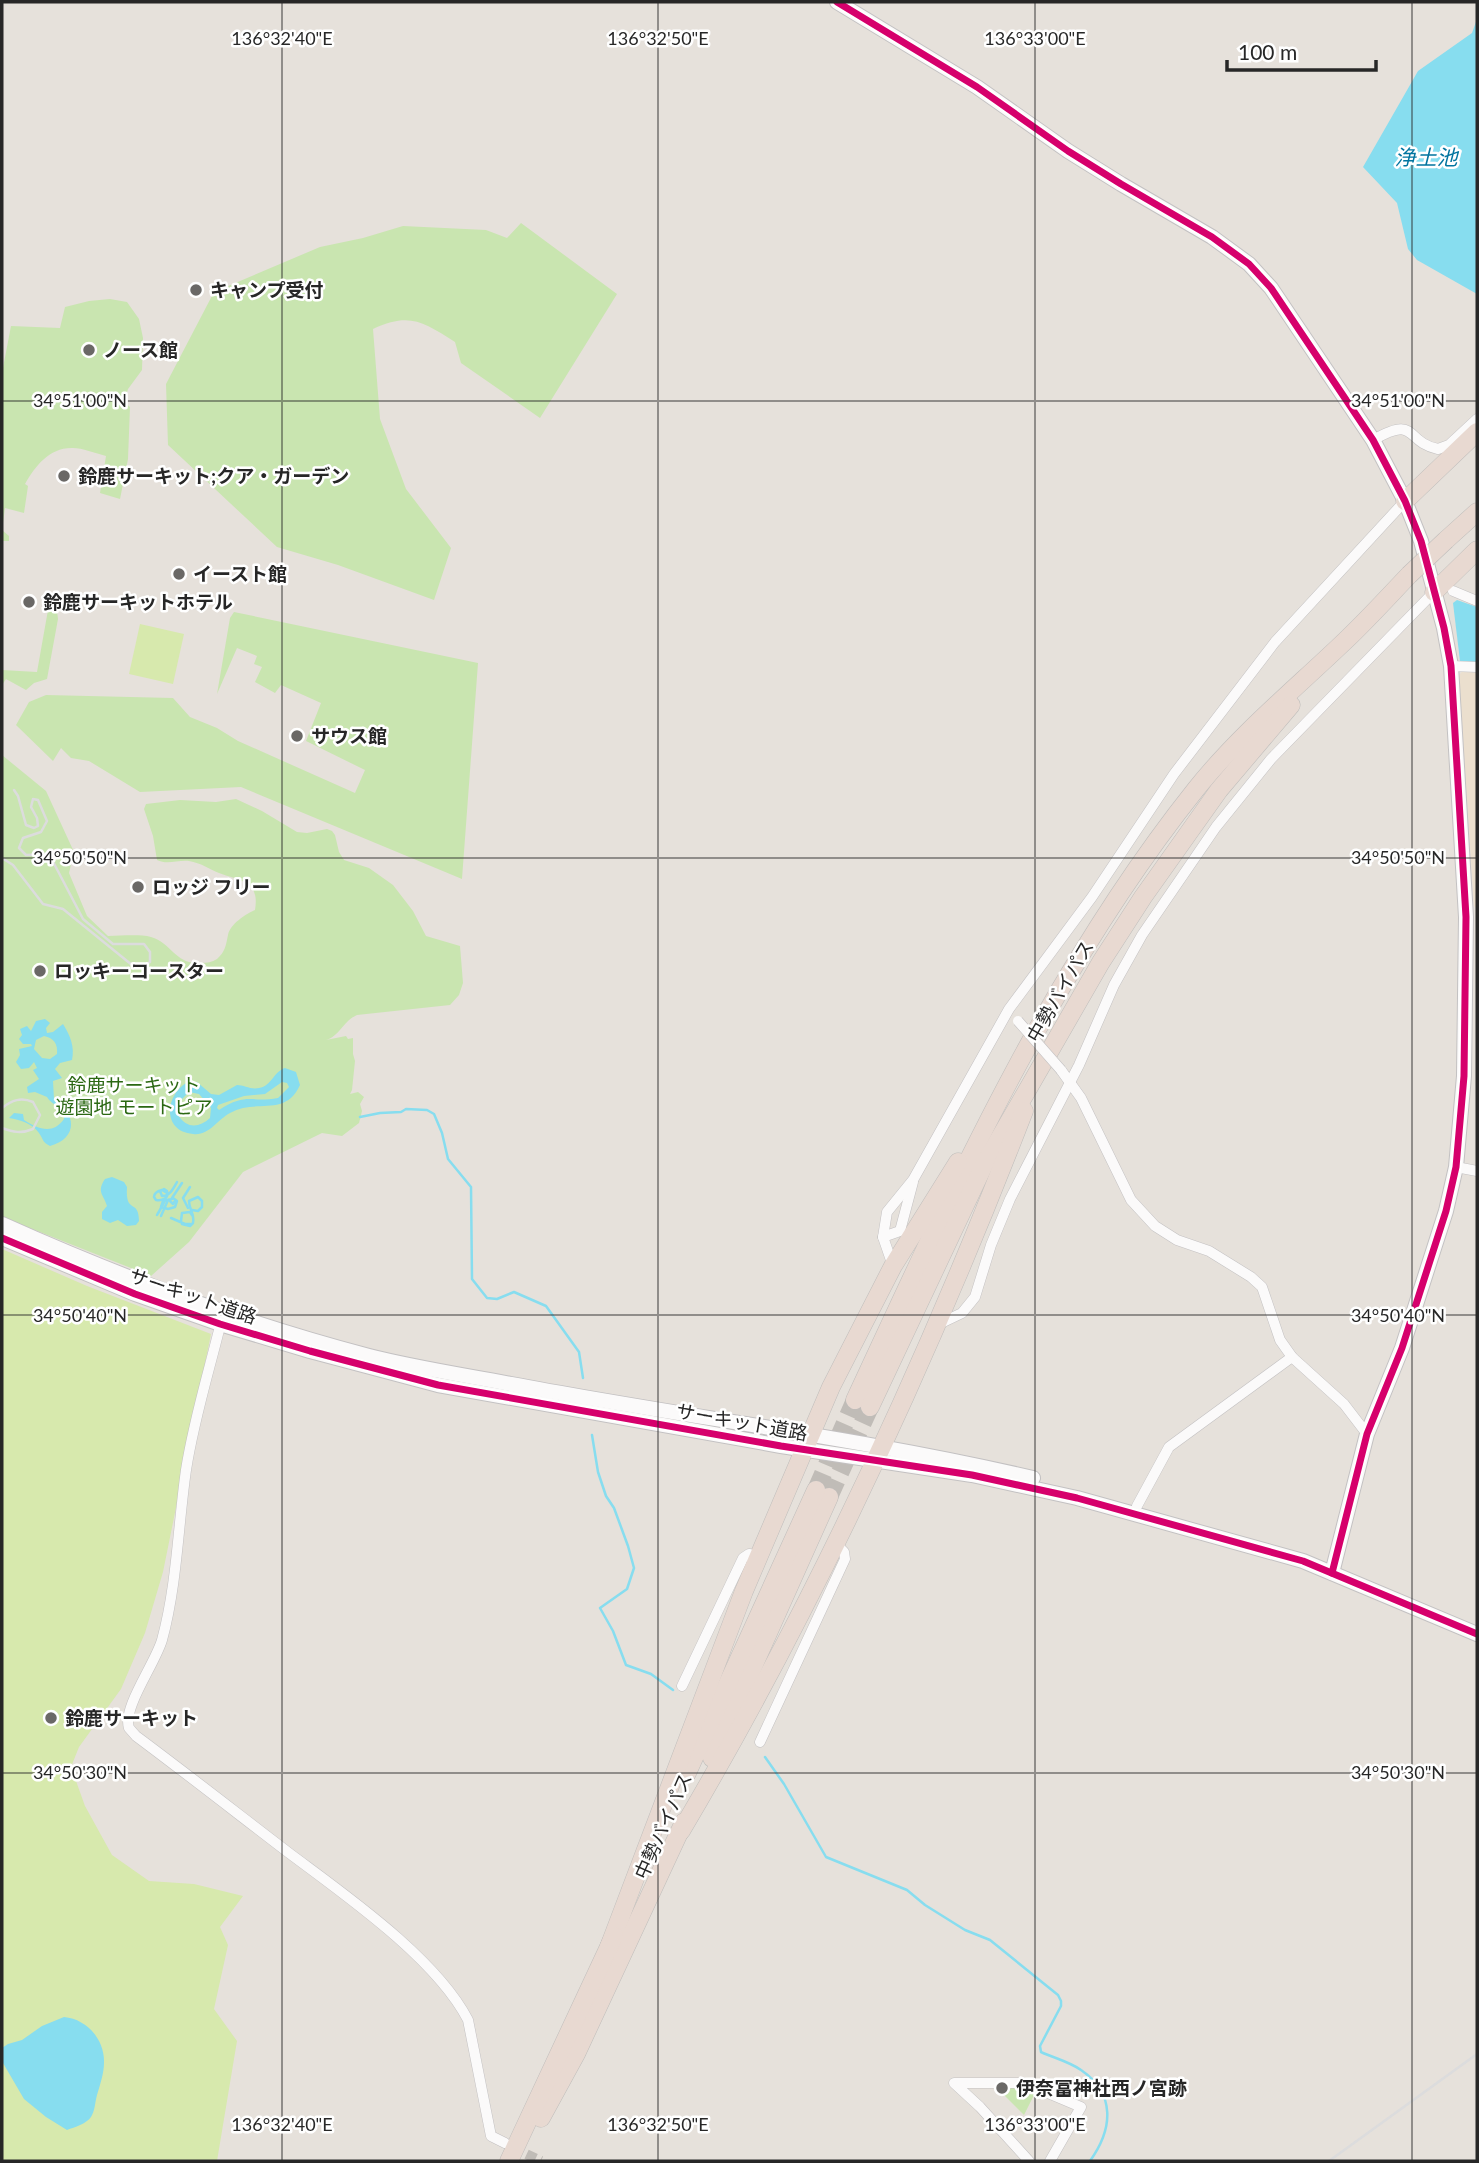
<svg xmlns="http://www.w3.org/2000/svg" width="1479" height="2163" font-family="Lato,'Noto Sans JP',sans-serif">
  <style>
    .education { fill: #ebdfce }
    .green { fill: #c9e5b0 }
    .pitch { fill: #d7e9ad }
    .water { fill: #87ddef; fill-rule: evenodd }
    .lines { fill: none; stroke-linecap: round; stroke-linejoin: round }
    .stream { stroke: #87ddef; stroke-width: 2.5 }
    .street-tunnel { stroke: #c0bcb7; stroke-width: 10; stroke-dasharray: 10 5; stroke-linecap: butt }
    .highway-tunnel { stroke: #c0bcb7; stroke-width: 18; stroke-dasharray: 18 9; stroke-linecap: butt }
    .street-casing { stroke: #c3c1c2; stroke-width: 11 }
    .secondary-casing { stroke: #c3c1c2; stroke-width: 16 }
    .highway-casing { stroke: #bfbdbb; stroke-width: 19 }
    .street { stroke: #fbfafa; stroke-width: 10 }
    .secondary { stroke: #fbfafa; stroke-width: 14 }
    .highway { stroke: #e8d9d1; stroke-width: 18 }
    .rail { stroke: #dcdcdd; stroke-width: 2.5 }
    .street-bridge-casing { stroke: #c3c1c2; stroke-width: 11; stroke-linecap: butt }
    .highway-bridge-casing { stroke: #bfbdbb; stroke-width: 19; stroke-linecap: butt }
    .street-bridge { stroke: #fbfafa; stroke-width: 10 }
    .highway-bridge { stroke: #e8d9d1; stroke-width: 18 }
    .cycleway-casing { stroke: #fff; stroke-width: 11 }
    .cycleway { stroke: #d6006c; stroke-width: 7 }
    .ticks { fill: none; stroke: #272727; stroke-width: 2; stroke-opacity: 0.45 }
    .poi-dot { fill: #6a6866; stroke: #fff; stroke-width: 2.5 }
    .labels { text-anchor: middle; stroke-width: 5; stroke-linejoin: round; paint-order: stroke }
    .poi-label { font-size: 19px; font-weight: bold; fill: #272727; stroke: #fff; text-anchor: start }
    .street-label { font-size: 19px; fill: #272727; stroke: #fff }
    .park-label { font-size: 19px; fill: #2b6813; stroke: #fff }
    .water-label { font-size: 21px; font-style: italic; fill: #0275a0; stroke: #fff }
    .ticks-label { font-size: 18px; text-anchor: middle; fill: #272727; stroke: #fff; stroke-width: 5; stroke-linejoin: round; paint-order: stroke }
  </style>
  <rect width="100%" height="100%" fill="#e6e1db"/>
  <!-- education -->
  <path class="education" d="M1462 672 1477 673V909L1474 906 1459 675Z"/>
  <!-- green -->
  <g class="green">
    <path d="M521 223 617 294 540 418 461 363 455 342C423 322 410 312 373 329L380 419 406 489 451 548 434 600 338 565 277 547 168 445 166 384 214 292 320 247 363 238 403 226 486 230 507 238Z"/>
    <path d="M110 299 127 302 139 319 143 338 142 370 128 389 124 402 130 407 128 459 120 499 100 493 106 456C95 453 82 448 73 448 50 447 35 466 25 484L28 486 24 513 5 508 2 530 9 536V541H2V373L11 326 60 328 65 307 89 301Z"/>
    <path d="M48 610 57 611 58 619 47 679 34 683 26 690 6 679 2 685V670L37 672Z"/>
    <path d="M234 612 478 663 462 879 241 787 140 792 89 761 71 758 61 748 53 761 16 725 29 702 46 695 173 698 190 717 217 728 238 741 355 793 365 770 306 741 321 703 281 685 275 693 255 682 262 667 254 664 257 656 237 648 217 694 230 618Z"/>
    <path d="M2 755 46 791 74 852 69 873 87 916 108 936C121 936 139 934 151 937 172 943 175 965 201 963 207 963 212 962 217 959 225 952 226 945 228 935 230 924 246 914 255 910 260 880 240 881 219 873 209 869 201 863 189 861 177 860 167 865 157 860L153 836 144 809 146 804 180 800 216 802 236 799 262 811 297 832 307 833 327 829 332 831 335 835 339 852 344 860 369 868 393 885 413 911 426 936 460 946 463 983 459 995 450 1005 357 1015C343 1021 340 1036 326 1040L346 1036 348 1039 353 1038V1054L355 1061 352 1090 350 1094 358 1092 364 1097 360 1104 362 1111 359 1123 342 1136 322 1133 243 1172 189 1242 151 1276 2 1217Z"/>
    <path d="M995 2086H1024L1036 2091 1024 2115Z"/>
  </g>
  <!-- pitch -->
  <g class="pitch">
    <path d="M140 624 184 634 173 684 129 674Z"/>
    <path d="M2 1249 87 1286 211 1334 163 1572 145 1633 121 1689 79 1747 71 1767 85 1806 112 1855 149 1881 194 1884 243 1896 220 1927 228 1945 214 2009 237 2041 217 2161H2Z"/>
  </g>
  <!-- water -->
  <g class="water">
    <path d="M1477 19V294L1417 260 1408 249 1397 203 1363 167 1418 71 1472 33Z"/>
    <path d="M1457 600 1477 607V663L1460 661 1453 603Z"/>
    <path d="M45 1019 50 1023 46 1028 47 1033 53 1032 63 1024C70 1035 75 1047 72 1060L60 1063 55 1069 62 1078 53 1081 54 1099C76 1113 79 1138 50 1146 42 1142 44 1140 39 1133 32 1123 20 1120 9 1118L14 1113 23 1114 24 1120C38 1129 53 1135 64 1119 64 1105 53 1107 47 1097L35 1092 28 1093 27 1087 39 1079 33 1070 37 1068 34 1062 29 1068 21 1069 16 1062 20 1055 19 1049 32 1046 31 1044H23L19 1039 22 1035 20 1029 27 1026 31 1031 36 1021ZM44 1036C54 1038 58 1044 57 1054L50 1059 42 1058 34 1049 36 1040Z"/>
    <path d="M285 1068 296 1072 300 1085C285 1118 256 1098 230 1113 217 1120 209 1136 193 1134 163 1132 164 1097 186 1083L197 1082 211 1094 219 1095 237 1085C244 1085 251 1090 259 1088 272 1086 273 1072 285 1068ZM282 1082 287 1083 289 1087 278 1098C251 1103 247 1092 219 1110L217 1108 218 1105 244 1096 265 1094ZM189 1092 199 1094 211 1108 210 1118C199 1128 187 1129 178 1115V1103Z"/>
    <path d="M112 1177 124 1182 127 1187C125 1215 139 1198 139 1221L136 1225 127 1226 118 1220 110 1223 102 1219V1212L107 1206C104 1195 96 1192 105 1179Z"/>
    <path d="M64 2017C87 2019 105 2040 104 2063 104 2073 100 2085 97 2095 95 2102 95 2111 91 2117 86 2124 75 2127 67 2130L46 2117 24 2099 3 2063 2 2048 8 2044 22 2040 42 2026Z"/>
  </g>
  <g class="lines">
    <!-- stream -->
    <g class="stream">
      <path d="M360 1117 380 1113 401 1112 406 1109 427 1110 434 1114 442 1133 448 1159 471 1187 472 1279 487 1298 497 1299 514 1292 546 1306 579 1352 583 1378"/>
      <path d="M172 1198 182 1183"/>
      <path d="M172 1199 163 1201 161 1207 168 1209 175 1207 177 1201 173 1198"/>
      <path d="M170 1201 173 1204 175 1201"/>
      <path d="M188 1208 183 1198 190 1187"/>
      <path d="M157 1215C161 1208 166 1201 167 1193L162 1190C158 1191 154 1193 154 1197L156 1200C163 1201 169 1198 167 1191L164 1189 160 1191 162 1196C170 1196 173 1189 177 1182"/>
      <path d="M161 1216 168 1200"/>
      <path d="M171 1218 185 1224H190"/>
      <path d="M181 1221 182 1213 190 1212 192 1215"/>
      <path d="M182 1224 190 1226 193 1223C195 1214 189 1210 189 1201L198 1197 202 1201V1207L198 1211 192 1210"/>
      <path d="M592 1435 598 1472 606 1496 614 1508 628 1546 634 1568 627 1589 600 1608 613 1631 626 1665 651 1674 673 1690"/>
      <path d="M765 1757 784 1784 826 1857 907 1890 925 1905 965 1930 990 1940 1058 1995 1061 2001V2006L1040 2046 1041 2052C1054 2058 1070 2062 1081 2070 1116 2094 1113 2129 1090 2161"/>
    </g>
    <!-- street-tunnel -->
    <path class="street-tunnel" d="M513 2148 541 2161"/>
    <!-- highway-tunnel -->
    <g class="highway-tunnel">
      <path d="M816 1490 855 1400"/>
      <path d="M829 1497 870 1407"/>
    </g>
    <defs>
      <g id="street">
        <path d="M1373 440C1418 414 1404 442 1438 449L1449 445 1477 419"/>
        <path d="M1453 591 1477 601"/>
        <path d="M1451 666 1477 667"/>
        <path d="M1061 1070 1081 1098 1131 1200 1155 1226 1177 1240 1209 1251 1251 1277 1262 1287 1280 1340 1292 1357 1344 1404 1367 1434"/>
        <path d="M1456 1167 1477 1171"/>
        <path d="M883 1237 900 1231 913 1182"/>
        <path d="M893 1266 883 1237 887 1212 913 1180 1009 1009 1092 897 1174 774 1275 642 1405 501"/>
        <path d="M222 1318C210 1368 194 1418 186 1470 178 1526 177 1585 162 1640 155 1664 122 1708 129 1728L136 1736C187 1774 238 1814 289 1853 345 1895 436 1958 468 2020L491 2136 505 2143"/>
        <path d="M939 1324 962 1313 975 1297 991 1245 1010 1199 1079 1065 1114 985 1142 935 1216 827 1271 759 1434 592"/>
        <path d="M1137 1506 1169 1447 1292 1357"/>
        <path d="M682 1686 743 1558 749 1554 759 1556"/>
        <path d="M760 1742 845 1559 844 1552 837 1545"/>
        <path d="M1029 2161 980 2107 954 2083H1024L1081 2107 1050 2161"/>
      </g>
      <g id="secondary">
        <path d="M837 2 977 87 1068 151 1121 184 1212 237 1249 264 1271 288 1373 440 1405 501 1421 541 1444 628 1451 666 1466 917 1464 1076 1456 1167 1446 1211 1402 1348 1367 1434 1332 1573"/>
        <path d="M2 1224C120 1277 243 1323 369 1356 416 1368 464 1375 511 1384 685 1417 861 1438 1033 1478"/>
        <path d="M2 1238 135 1294 220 1324 310 1351 438 1385 781 1446 972 1475 1077 1498 1303 1561 1477 1634"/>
      </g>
      <g id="highway">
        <path d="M1405 501 1477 432"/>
        <path d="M1446 540 1477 512"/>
        <path d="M1434 592 1477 550"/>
        <path d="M855 1400C953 1189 1050 972 1196 789 1240 734 1296 688 1346 640 1368 619 1388 597 1409 575"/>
        <path d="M870 1407 983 1167 1101 962 1143 897 1219 790 1291 705"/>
        <path d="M712 1758 829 1497"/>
        <path d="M687 1773 816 1490"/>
        <path d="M681 1831C817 1601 928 1359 1024 1111"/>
        <path d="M609 1947 744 1591 831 1387 893 1266 958 1162"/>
        <path d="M541 2118 576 2054 684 1822"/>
        <path d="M509 2161 614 1936"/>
      </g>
    </defs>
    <!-- street casing -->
    <use href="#street" class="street-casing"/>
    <!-- secondary casing -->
    <use href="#secondary" class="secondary-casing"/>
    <!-- highway casing -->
    <use href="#highway" class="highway-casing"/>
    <!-- street -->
    <use href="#street" class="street"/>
    <!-- secondary -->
    <use href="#secondary" class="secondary"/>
    <!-- highway -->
    <use href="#highway" class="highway"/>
    <!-- rail -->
    <g class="rail">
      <path d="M2 858 13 865 43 904 63 909 132 965 142 967 150 962V952L144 944H113L83 919 49 854 26 855 19 848 23 838 41 832 47 821 38 800 33 799 31 807 37 818 38 826 34 828 26 825 18 796 14 790"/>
      <path d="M2 1108C12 1100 21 1097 33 1102L40 1115 33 1129C21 1134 13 1132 2 1128"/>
      <path d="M1329 2161 1477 2054"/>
    </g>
    <defs>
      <path id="street-bridge" d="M1018 1021 1061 1070"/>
      <path id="highway-bridge" d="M1409 575 1446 540"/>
    </defs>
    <!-- street-bridge casing -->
    <use href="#street-bridge" class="street-bridge-casing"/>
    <!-- highway-bridge casing -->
    <use href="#highway-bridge" class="highway-bridge-casing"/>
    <!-- street-bridge -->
    <use href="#street-bridge" class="street-bridge"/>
    <!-- highway-bridge -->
    <use href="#highway-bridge" class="highway-bridge"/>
    <defs>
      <g id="cycleway">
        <path d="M837 2 977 87 1068 151 1121 184 1212 237 1249 264 1271 288 1373 440 1405 501 1421 541 1444 628 1451 666 1466 917 1464 1076 1456 1167 1446 1211 1402 1348 1367 1434 1332 1573"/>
        <path d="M2 1238 135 1294 220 1324 310 1351 438 1385 781 1446 972 1475 1077 1498 1303 1561 1477 1634"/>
      </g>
    </defs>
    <!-- cycleway casing -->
    <use href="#cycleway" class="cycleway-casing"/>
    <!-- cycleway -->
    <use href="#cycleway" class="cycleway"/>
  </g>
  <!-- ticks -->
  <path class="ticks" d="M282 2V2161M658 2V2161M1035 2V2161M1412 2V2161M2 401H1477M2 858H1477M2 1315H1477M2 1773H1477"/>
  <!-- markers -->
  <g class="poi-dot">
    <circle cx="196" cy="290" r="7"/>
    <circle cx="89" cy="350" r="7"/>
    <circle cx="64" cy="476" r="7"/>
    <circle cx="179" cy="574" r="7"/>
    <circle cx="29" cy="602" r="7"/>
    <circle cx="297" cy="736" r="7"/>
    <circle cx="138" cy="887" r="7"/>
    <circle cx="40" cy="971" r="7"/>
    <circle cx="51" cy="1718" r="7"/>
    <circle cx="1002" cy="2088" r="7"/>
  </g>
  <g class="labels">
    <!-- poi labels -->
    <g class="poi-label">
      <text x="210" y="297">キャンプ受付</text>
      <text x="103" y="357">ノース館</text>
      <text x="78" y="483">鈴鹿サーキット;クア・ガーデン</text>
      <text x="193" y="581">イースト館</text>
      <text x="43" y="609">鈴鹿サーキットホテル</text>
      <text x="311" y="743">サウス館</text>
      <text x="152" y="894">ロッジ フリー</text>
      <text x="54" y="978">ロッキーコースター</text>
      <text x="65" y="1725">鈴鹿サーキット</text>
      <text x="1016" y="2095">伊奈冨神社西ノ宮跡</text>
    </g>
    <!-- street labels -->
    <g class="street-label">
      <text transform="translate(1060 991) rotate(-60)" y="7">中勢バイパス</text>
      <text transform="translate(193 1296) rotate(19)" y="7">サーキット道路</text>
      <text transform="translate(742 1422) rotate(10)" y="7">サーキット道路</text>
      <text transform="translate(663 1826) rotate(-66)" y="7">中勢バイパス</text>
    </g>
    <!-- park labels -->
    <g class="park-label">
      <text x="134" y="1092">鈴鹿サーキット<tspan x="134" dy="22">遊園地 モートピア</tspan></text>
    </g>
    <!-- water labels -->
    <g class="water-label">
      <text x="1426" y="165">浄土池</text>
    </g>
  </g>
  <g class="ticks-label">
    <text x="282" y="45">136°32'40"E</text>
    <text x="658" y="45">136°32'50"E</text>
    <text x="1035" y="45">136°33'00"E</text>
    <text x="80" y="407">34°51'00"N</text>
    <text x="1398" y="407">34°51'00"N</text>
    <text x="80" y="864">34°50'50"N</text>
    <text x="1398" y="864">34°50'50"N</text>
    <text x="80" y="1322">34°50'40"N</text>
    <text x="1398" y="1322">34°50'40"N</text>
    <text x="80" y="1779">34°50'30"N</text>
    <text x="1398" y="1779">34°50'30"N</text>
    <text x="282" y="2131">136°32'40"E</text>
    <text x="658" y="2131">136°32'50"E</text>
    <text x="1035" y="2131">136°33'00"E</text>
  </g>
  <!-- border -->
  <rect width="1479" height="2163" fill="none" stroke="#272727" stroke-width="7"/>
  <!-- scale -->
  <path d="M1227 60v10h149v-10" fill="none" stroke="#272727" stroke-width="3.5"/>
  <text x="1238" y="60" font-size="21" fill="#272727" stroke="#ffffff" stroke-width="5" paint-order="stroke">100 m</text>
</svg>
